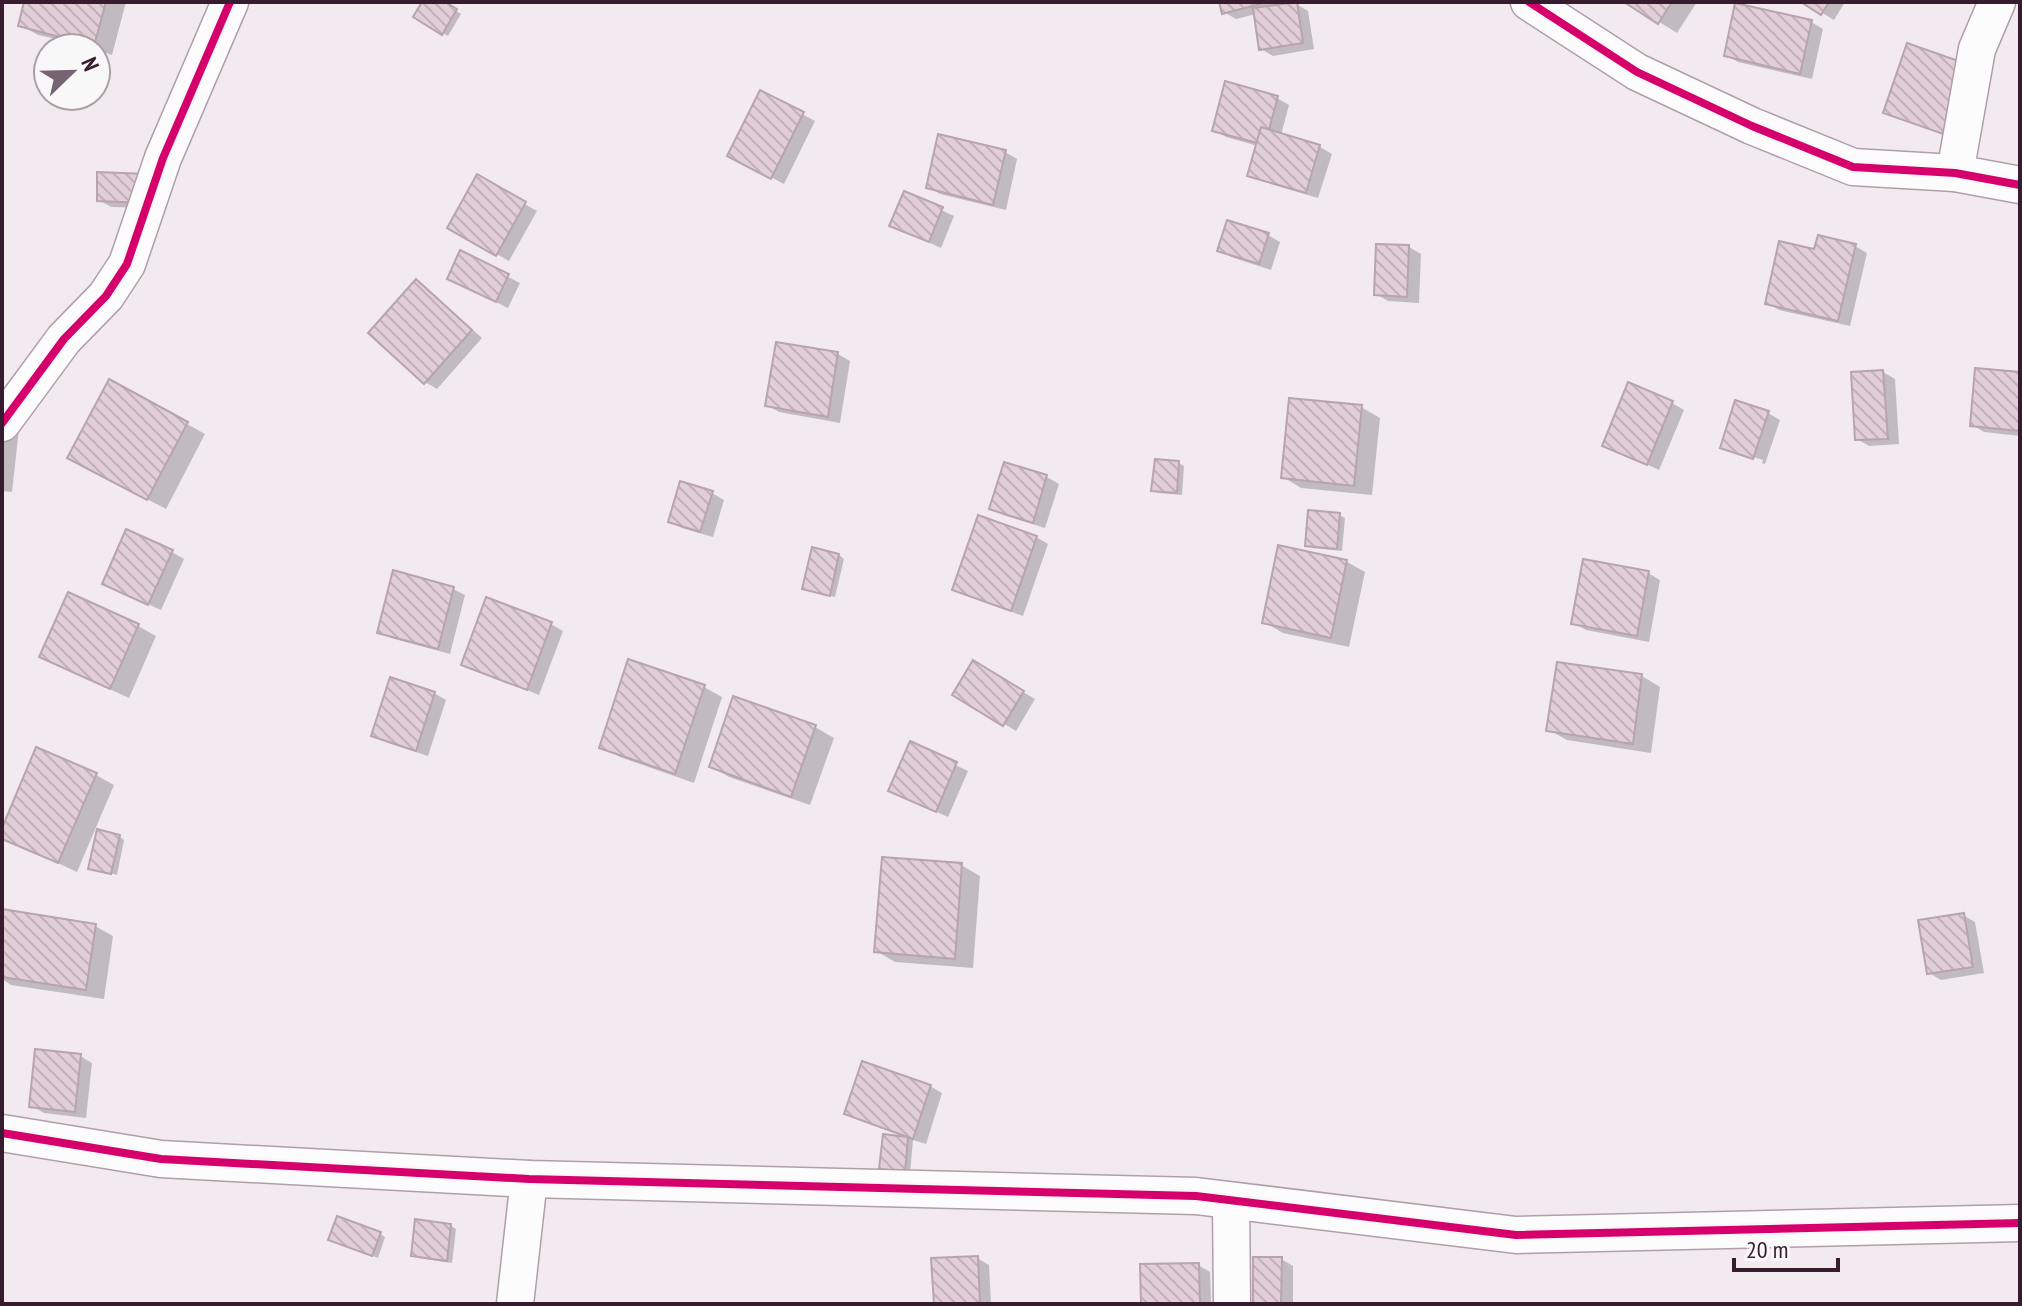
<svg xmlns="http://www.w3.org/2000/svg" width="2022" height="1306" font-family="'PT Sans Narrow',sans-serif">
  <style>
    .shadow { fill: #0003 }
    .building { fill: url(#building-back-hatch); stroke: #b7a4ac; stroke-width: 2 }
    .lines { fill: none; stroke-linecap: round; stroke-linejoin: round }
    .minor-casing { stroke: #b09fab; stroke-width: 39 }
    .minor { stroke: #fdfcfd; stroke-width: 36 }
    .cycleway-casing { stroke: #f8f8f8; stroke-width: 13 }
    .cycleway { stroke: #d6006c; stroke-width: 8 }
  </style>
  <defs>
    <pattern id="building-back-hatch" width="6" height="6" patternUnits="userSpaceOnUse" patternTransform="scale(2)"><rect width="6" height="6" fill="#e2ced6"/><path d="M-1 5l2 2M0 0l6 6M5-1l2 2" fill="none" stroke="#c2b0b8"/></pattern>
  </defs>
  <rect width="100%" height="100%" fill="#f2eaef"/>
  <!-- shadow -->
  <g class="shadow">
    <path d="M26 2H126L112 55 96 50V48L38 35 20 25Z"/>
    <path d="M424 2H442L461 14 448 36 416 16Z"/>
    <path d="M1221 2H1273L1275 7 1296 4 1308 11 1314 49 1273 56 1261 49 1256 14 1236 19 1224 12Z"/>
    <path d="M1627 2H1697L1677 33Z"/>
    <path d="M1804 2H1845L1834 20Z"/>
    <path d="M1811 22 1823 29 1812 79 1738 62 1726 55Z"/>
    <path d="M761 92 815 121 784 184 742 162Z"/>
    <path d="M1277 98 1289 105 1281 135 1320 147 1332 154 1318 198 1261 181 1249 175 1258 146 1226 137 1214 130Z"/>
    <path d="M1005 152 1017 159 1006 210 940 194 928 187Z"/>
    <path d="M99 174 157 208 111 207 99 200Z"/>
    <path d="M477 177 537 211 509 261 449 227Z"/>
    <path d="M905 193 954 216 941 248 892 226Z"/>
    <path d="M1268 235 1280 242 1271 270 1231 257 1219 250Z"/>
    <path d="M1855 246 1867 253 1850 326 1779 310 1767 303 1816 252Z"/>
    <path d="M1409 247 1421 254 1419 303 1388 301 1376 294Z"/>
    <path d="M461 253 520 283 508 308 461 285Z"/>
    <path d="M416 282 428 289 482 338 437 389 425 382Z"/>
    <path d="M777 344 838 354 850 361 840 423 779 412 767 405Z"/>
    <path d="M1883 372 1895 379 1899 444 1869 446 1857 439Z"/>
    <path d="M2020 374V436L1984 432 1972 425Z"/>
    <path d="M1672 403 1684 410 1659 470 1604 445Z"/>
    <path d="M1361 407 1380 418 1372 495 1301 488 1283 477Z"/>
    <path d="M1768 413 1780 420 1765 464 1762 463 1763 460 1732 450V453L1722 447Z"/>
    <path d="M2 419 19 429 12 492 2 491Z"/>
    <path d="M187 424 205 434 166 509 88 468Z"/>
    <path d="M1179 463 1184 466 1182 495 1159 493 1154 490Z"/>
    <path d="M1005 464 1047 477 1059 484 1045 528 1003 515 991 508Z"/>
    <path d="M712 493 724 500 713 537 682 528 670 521Z"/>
    <path d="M1339 515 1345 518 1342 551 1312 548 1307 545Z"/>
    <path d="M1036 537 1048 544 1023 616 967 596 955 589Z"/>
    <path d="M1280 548 1347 562 1365 572 1349 647 1283 633 1264 622Z"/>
    <path d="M172 552 184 559 161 610 116 590Z"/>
    <path d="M839 555 844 559 835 597 804 588Z"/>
    <path d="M1648 573 1660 580 1649 642 1586 630 1574 623Z"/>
    <path d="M453 589 465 595 450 654 391 638 379 632Z"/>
    <path d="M551 624 563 631 539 695 464 664Z"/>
    <path d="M138 626 156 636 129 698 60 666Z"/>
    <path d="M974 663 1035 699 1016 731 955 694Z"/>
    <path d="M1642 676 1660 687 1651 753 1567 740 1549 730Z"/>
    <path d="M704 687 722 697 694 783 620 757 601 747Z"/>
    <path d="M434 693 446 700 428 756 385 742 373 735Z"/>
    <path d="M734 698 815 727 834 738 810 805 729 777 711 766Z"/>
    <path d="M911 744 968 771 948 817 903 797Z"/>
    <path d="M96 775 114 785 77 872 2 837V833Z"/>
    <path d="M119 836 124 840 117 875 90 868Z"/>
    <path d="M961 865 980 876 973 968 895 962 876 951Z"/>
    <path d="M2 915 95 926 113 936 104 999 11 985 2 979Z"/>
    <path d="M1963 915 1975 922 1984 973 1941 980 1929 973Z"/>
    <path d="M80 1056 92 1063 86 1118 44 1113 32 1106Z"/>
    <path d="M930 1086 942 1093 926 1144 913 1140 910 1174 887 1171 882 1168 906 1137 858 1120 846 1113Z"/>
    <path d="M451 1226 456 1229 452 1263 418 1258 413 1255Z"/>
    <path d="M380 1234 385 1237 378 1258 336 1242Z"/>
    <path d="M977 1258 989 1265 991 1304H936Z"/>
    <path d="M1281 1259 1293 1266V1304H1255Z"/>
    <path d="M1198 1265 1210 1272 1211 1304H1143Z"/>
  </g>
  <!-- building -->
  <g class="building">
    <path d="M24 2H106L94 46 18 26Z"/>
    <path d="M422 2H445L457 9 442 35 413 17Z"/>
    <path d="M1219 2H1264V3L1222 14Z"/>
    <path d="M1297 2 1303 43 1259 50 1253 8Z"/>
    <path d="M1624 2H1672L1658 24Z"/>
    <path d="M1801 2H1829L1821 15Z"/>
    <path d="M1735 3 1812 20 1800 74 1724 56Z"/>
    <path d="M1907 43 1973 66 1949 136 1883 113Z"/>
    <path d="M1225 81 1278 96 1265 145 1212 131Z"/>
    <path d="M760 90 804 112 771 179 727 156Z"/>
    <path d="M1261 127 1320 145 1306 193 1247 176Z"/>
    <path d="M938 134 1006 150 993 205 926 188Z"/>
    <path d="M97 172 146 174V203L97 201Z"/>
    <path d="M477 174 526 202 496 256 447 228Z"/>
    <path d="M904 191 943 207 929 242 889 226Z"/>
    <path d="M1227 220 1269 233 1259 264 1217 251Z"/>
    <path d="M1818 235 1856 244 1838 321 1765 304 1779 241 1814 249Z"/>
    <path d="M1376 244 1409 245 1407 297 1374 295Z"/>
    <path d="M460 250 509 274 496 302 447 279Z"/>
    <path d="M416 279 472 330 424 384 368 333Z"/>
    <path d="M776 342 838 352 828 417 765 406Z"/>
    <path d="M1975 368 2020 372V431L1970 426Z"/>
    <path d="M1883 370 1888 439 1855 440 1851 372Z"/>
    <path d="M109 379 188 422 147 500 67 458Z"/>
    <path d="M1628 382 1673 401 1647 465 1602 446Z"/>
    <path d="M1289 398 1362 405 1354 486 1281 478Z"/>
    <path d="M1735 400 1769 411 1753 459 1720 448Z"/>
    <path d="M1155 459 1179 461 1177 493 1151 491Z"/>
    <path d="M1004 462 1047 475 1033 523 989 509Z"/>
    <path d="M680 481 713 491 700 532 668 522Z"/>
    <path d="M1308 510 1340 513 1337 549 1305 546Z"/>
    <path d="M978 515 1037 536 1011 611 952 590Z"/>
    <path d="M126 529 173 550 148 605 102 584Z"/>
    <path d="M1278 545 1347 560 1331 638 1262 623Z"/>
    <path d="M812 547 839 554 830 596 802 589Z"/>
    <path d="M1583 559 1649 571 1637 636 1571 624Z"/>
    <path d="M393 570 454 587 438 649 377 633Z"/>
    <path d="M68 592 139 624 110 689 39 657Z"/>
    <path d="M486 597 552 622 527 690 461 665Z"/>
    <path d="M628 659 705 685 675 774 599 748Z"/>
    <path d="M973 660 1024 691 1003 726 952 695Z"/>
    <path d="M1557 662 1642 674 1633 744 1546 731Z"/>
    <path d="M390 677 435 692 416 751 371 736Z"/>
    <path d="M733 696 816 725 791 797 709 767Z"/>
    <path d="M910 741 957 762 936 812 888 791Z"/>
    <path d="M36 747 97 773 58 863 2 839V828Z"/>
    <path d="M97 829 120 835 111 874 88 869Z"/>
    <path d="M882 857 962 863 955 959 874 952Z"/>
    <path d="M2 909 96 924 86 990 2 977Z"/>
    <path d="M1964 913 1973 967 1927 974 1918 920Z"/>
    <path d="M35 1049 81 1054 75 1112 29 1107Z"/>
    <path d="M862 1061 931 1085 913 1139 844 1114Z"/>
    <path d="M883 1134 908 1137 905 1172 879 1169Z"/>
    <path d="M337 1216 381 1232 372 1256 328 1240Z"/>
    <path d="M415 1219 451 1224 447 1261 411 1256Z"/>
    <path d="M978 1256 980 1304H934L931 1258Z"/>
    <path d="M1253 1257H1282L1281 1304H1253Z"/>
    <path d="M1199 1263 1200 1304H1141L1140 1264Z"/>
  </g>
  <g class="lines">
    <defs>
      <g id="minor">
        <path d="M1529 2 1637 72 1752 126 1853 167 1955 173 2020 185"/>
        <path d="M1955 173 1977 49 1997 2"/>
        <path d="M2 423 64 339 106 296 127 264 163 158 230 2"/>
        <path d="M2 1133 161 1159 529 1179 1196 1196 1516 1235 2020 1223"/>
        <path d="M1231 1201 1232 1304"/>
        <path d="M515 1304 529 1179"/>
      </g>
    </defs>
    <!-- minor casing -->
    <use href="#minor" class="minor-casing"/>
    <!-- minor -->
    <use href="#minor" class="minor"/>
    <defs>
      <g id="cycleway">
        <path d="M1529 2 1637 72 1752 126 1853 167 1955 173 2020 185"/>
        <path d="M2 423 64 339 106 296 127 264 163 158 230 2"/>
        <path d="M2 1133 161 1159 529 1179 1196 1196 1516 1235 2020 1223"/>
      </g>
    </defs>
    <!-- cycleway casing -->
    <use href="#cycleway" class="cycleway-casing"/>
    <!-- cycleway -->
    <use href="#cycleway" class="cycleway"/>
  </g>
  <!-- border -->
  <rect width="2022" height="1306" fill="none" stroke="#371b2f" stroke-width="8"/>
  <!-- north arrow -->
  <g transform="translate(72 72) rotate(67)"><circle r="38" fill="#f8f8f8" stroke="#aba0a8" stroke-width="2"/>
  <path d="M0-6L14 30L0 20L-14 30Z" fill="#786372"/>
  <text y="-12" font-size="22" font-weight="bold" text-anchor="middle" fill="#371b2f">N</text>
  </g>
  <!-- scale -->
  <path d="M1734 1258v12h104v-12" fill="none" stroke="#371b2f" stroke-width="4"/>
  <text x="1746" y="1258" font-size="24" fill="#371b2f" stroke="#f8f8f8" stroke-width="6" paint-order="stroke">20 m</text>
</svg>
